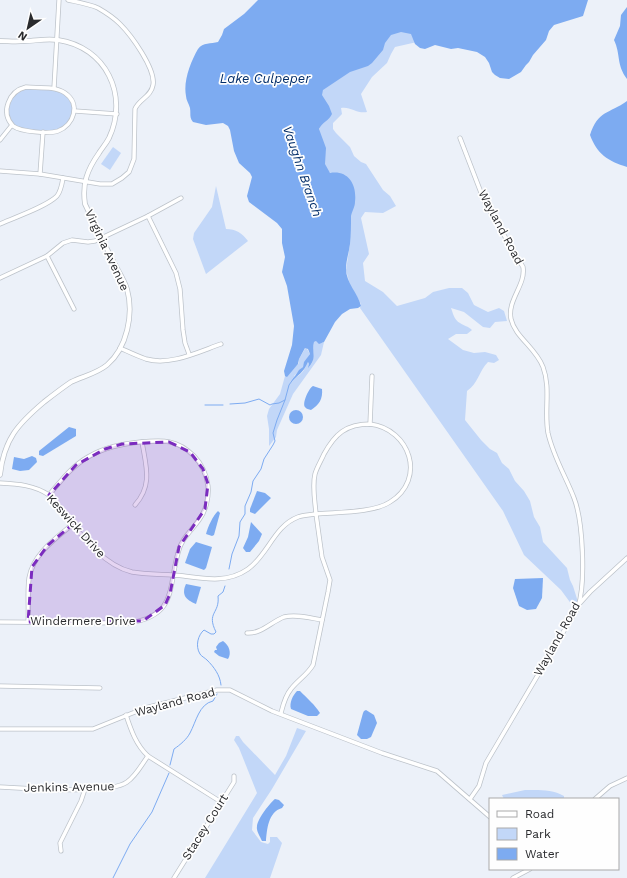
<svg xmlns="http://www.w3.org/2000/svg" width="627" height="878" font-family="'Work Sans',sans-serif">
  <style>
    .green { fill: #c2d7f8 }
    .water { fill: #7dabf1 }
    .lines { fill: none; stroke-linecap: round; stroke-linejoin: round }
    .stream { stroke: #7dabf1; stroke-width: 1 }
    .minor-casing { stroke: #bdc3ca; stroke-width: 5 }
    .tertiary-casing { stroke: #bdc3ca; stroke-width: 5.5 }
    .minor { stroke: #fff; stroke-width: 3.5 }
    .tertiary { stroke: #fff; stroke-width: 4 }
    .marked { fill: #7b2cbf; fill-opacity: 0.2; stroke: #7b2cbf; stroke-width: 3; stroke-dasharray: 8 5; stroke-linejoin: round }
    .labels { text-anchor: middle; stroke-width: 3.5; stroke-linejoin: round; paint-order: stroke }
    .street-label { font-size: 12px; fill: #292a2d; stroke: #fefefe }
    .water-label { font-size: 13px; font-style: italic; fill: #022d69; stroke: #fefefe }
  </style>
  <rect width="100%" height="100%" fill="#ecf1f9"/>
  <!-- green -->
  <g class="green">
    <path d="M400 31H411L417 42 395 47 391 54 387 63 372 77 361 94 367 112C357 114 350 106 341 108L342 114 333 123V129L336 133 350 147 354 156 361 162 366 164 383 190 390 196 396 206 383 213 365 212 361 218 369 254 363 263 365 281 383 292 397 306 425 298 433 292 449 288H462L468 293 474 305 488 312 499 308 504 311 507 321 495 322 490 328 483 327 464 312 451 308C453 313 454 320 460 323 464 326 468 326 472 330L467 334H456L448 339 463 350 474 353 485 352 496 355 499 360 494 363 488 362C479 371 478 384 467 391L465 420 481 440 490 449 497 453 502 463 509 469 515 481 524 491 530 501 534 517 540 527 543 542 567 568 570 580 573 586 578 602 576 607 572 605 561 590 524 555 503 511 360 308 361 304 350 285 346 270 350 244 351 215 331 173 328 172 325 165 319 130 321 123V95L323 89 384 42 391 33Z"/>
    <path d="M26 87 54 88 65 92 74 105 69 122 57 131 43 132 17 128 12 125 6 114 7 102 13 94Z"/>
    <path d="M113 147 121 153 110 170 101 164Z"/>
    <path d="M216 186 226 229C236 229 242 233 248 241L206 274 193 239 194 233 212 207Z"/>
    <path d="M316 341 322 343 324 342 321 355 293 394 277 430 276 437 269 446V429L267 416 269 409 280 394 285 376H287L299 363V359L306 347 310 354 305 362 303 367 294 376 296 377C303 374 305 368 308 362L309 364V367C317 359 311 351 314 342Z"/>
    <path d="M297 728 306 731 272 789 253 818 252 830 261 842 268 844 270 842V837H277L282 843 270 878H205L257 793 239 748 234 740 236 736H239L243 742 275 775 286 756Z"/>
    <path d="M525 790C539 790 552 789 564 796V799H504L502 795Z"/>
  </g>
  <!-- water -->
  <g class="water">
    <path d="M258 0H588L583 16 554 25 549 31 546 40 533 55 529 62 526 65 521 72 509 79 500 78 495 75 492 72 489 63 485 57 477 52 458 48 451 49 435 45 425 49 420 48 415 44 411 34 401 32 391 35 385 43 383 50 372 63 368 66 350 72 323 90 322 95 329 106 332 114C329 121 322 122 319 129L326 148 325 164 330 173C348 170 357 184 355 202 355 207 352 211 351 216 351 226 351 235 350 244 349 252 346 261 346 269 346 283 358 293 361 306L358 308 350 309 342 314 335 322 324 342 319 344 316 341 314 342C311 353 318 357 308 368L309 364 308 362C303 373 299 374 291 382L299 370 303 367 304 362 310 354 308 349 305 348 299 359 298 364 287 377 285 376 284 371 292 345 294 326 287 286 282 272 285 257 282 243V229L277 223 249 202 247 196 252 177 250 173 239 163 234 151 230 130 228 126 223 123 206 125 193 122C189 117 191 114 190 108 189 104 186 100 186 96 183 81 191 61 198 49 203 42 211 44 218 42L222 35 224 29 244 14Z"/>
    <path d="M627 7V79C616 64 621 55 614 40L620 26 621 15Z"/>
    <path d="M627 101V167C608 161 597 154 590 135 598 110 609 114 627 101Z"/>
    <path d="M313 386 322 389C323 399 319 405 311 410 309 409 306 409 305 407 302 403 309 388 313 386Z"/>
    <circle cx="296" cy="417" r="7"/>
    <path d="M69 427 76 429V436L43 456 39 455V451Z"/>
    <path d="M32 456 36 458 37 462 29 470 20 471 12 469 14 457 24 459Z"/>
    <path d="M257 491 265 493 271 498 255 514 250 512V509Z"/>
    <path d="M218 511 220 513 214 535 212 536 206 534C208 526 213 516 218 511Z"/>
    <path d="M251 522 262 534 259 541 250 552H246L243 548 248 537Z"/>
    <path d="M196 542 212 547 206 568 204 570 185 563 190 549Z"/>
    <path d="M543 578 542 598 536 609 527 610 519 606 513 588 515 579Z"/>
    <path d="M186 584 201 587 196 604C186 600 181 595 186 584Z"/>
    <path d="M223 641C229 645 232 653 228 659L219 656 214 652 215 650H217L216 647 219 643Z"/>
    <path d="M297 691H300C307 698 315 705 320 713L317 716H308L291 709C289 703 293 695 297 691Z"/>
    <path d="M366 710 374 715 377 723 371 737 367 739H361L357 735 363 713 364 711Z"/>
    <path d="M275 799 279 800 284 805 282 808C268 812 267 830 266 841H262C260 836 256 831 257 826 258 818 270 803 275 799Z"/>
  </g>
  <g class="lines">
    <!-- stream -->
    <g class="stream">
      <path d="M230 404 245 403 259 399 270 405 272 404 279 403 285 400"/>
      <path d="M205 405H223"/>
      <path d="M229 569 232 554 239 536 240 522 245 514V506L251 492 253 481 261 469 264 459 273 445 275 441 273 433 277 420 285 400 289 385 294 378"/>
      <path d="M221 685C220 675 214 667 207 660 205 658 201 656 200 654 195 646 198 635 204 630L211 634H214L216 632C206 612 220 614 218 596L223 592 225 586"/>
      <path d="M170 765 174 749C180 745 187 739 190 733 196 722 199 704 213 701L217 694"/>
      <path d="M113 878 130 844 152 812 169 773"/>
    </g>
    <defs>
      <g id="minor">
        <path d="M26 87C38 88 55 86 65 93 81 104 74 125 58 131 49 134 21 132 13 126 0 112 9 91 26 87Z"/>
        <path d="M54 88 59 0"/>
        <path d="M75 111 117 114"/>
        <path d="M460 138 485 203 523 267C526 285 507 300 511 319 515 337 536 348 543 367 551 388 544 411 548 433 553 456 566 477 574 498 583 521 586 583 578 607L486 763 479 786 470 799"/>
        <path d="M0 140 12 125"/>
        <path d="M0 171 40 174 100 184H112L122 178 129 172 134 159 135 109C139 99 151 97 153 85 156 69 131 35 120 24 114 18 105 12 98 8 89 4 77 2 68 0"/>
        <path d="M40 174 43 132"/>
        <path d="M148 216 176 273 180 289 183 330 185 343 189 354"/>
        <path d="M0 224C15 217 46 207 57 196 61 191 62 184 63 178"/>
        <path d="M47 256 74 309"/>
        <path d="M0 278 47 256 63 243 72 240 88 242 95 241 148 216 181 198"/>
        <path d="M120 348C129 352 137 356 146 359 170 366 198 352 221 344"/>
        <path d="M370 424C410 429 427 479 390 502 373 513 337 512 316 514 315 501 312 486 315 474 317 467 321 461 324 454 335 434 346 424 370 424Z"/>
        <path d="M370 424 372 376"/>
        <path d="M0 483C18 484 34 485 49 495 72 521 97 564 132 572 149 575 167 574 184 576 206 579 228 583 248 569 268 555 274 526 298 517 303 515 310 515 316 514L322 557 330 580 328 592 313 665C307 675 298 680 291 689 285 696 283 705 281 713"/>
        <path d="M135 505C153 485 146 466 142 442"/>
        <path d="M580 603 590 592 627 558"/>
        <path d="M0 622 130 623C177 615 168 588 178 553 181 539 191 531 199 520 206 511 209 497 208 486 207 475 201 463 194 456 177 439 163 440 140 442 122 444 105 447 88 457 72 466 61 481 49 495"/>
        <path d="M28 622C29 608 27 592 29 578 33 554 55 539 73 524"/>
        <path d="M247 633C261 634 271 622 284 617 296 614 310 618 322 620"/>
        <path d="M0 686 100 688"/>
        <path d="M126 715C131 730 136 745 148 756L221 802"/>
        <path d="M0 729H93L145 708 217 690H230L272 711 382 753 437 771 490 817"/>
        <path d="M0 787C25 788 110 795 127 782 136 776 142 764 148 756"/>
        <path d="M595 799 610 786 627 778"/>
        <path d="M61 851 60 843 81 801 85 789"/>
        <path d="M174 878 234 782V776"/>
        <path d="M513 878 530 869"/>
      </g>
      <path id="tertiary" d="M0 41C8 41 16 42 24 41 36 41 46 38 58 40 106 47 129 95 109 138 106 144 102 148 99 153 87 170 82 184 85 204 94 223 103 241 112 259 117 269 124 279 127 289 134 314 127 348 107 365 96 374 83 376 71 382 62 388 53 395 44 402 18 424 4 439 0 475"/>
    </defs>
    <!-- minor casing -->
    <use href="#minor" class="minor-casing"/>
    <!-- tertiary casing -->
    <use href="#tertiary" class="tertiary-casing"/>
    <!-- minor -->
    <use href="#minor" class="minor"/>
    <!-- tertiary -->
    <use href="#tertiary" class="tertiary"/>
  </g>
  <!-- marked area -->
  <path class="marked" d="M169 442 190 452 203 469 208 484 205 509 179 547 170 594 165 605 143 621 28 622 32 567 48 545 73 524 49 495 76 465 105 449 122 444Z"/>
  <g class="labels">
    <!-- street labels -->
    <g class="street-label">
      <text transform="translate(501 227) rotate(62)" y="4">Wayland Road</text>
      <text transform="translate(107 250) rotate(65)" y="4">Virginia Avenue</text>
      <text transform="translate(76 526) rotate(48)" y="4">Keswick Drive</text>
      <text x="83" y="625">Windermere Drive</text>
      <text transform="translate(557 639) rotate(-61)" y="4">Wayland Road</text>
      <text transform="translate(175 702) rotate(-15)" y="4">Wayland Road</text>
      <text transform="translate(69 787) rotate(-1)" y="4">Jenkins Avenue</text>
      <text transform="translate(205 827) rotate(-58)" y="4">Stacey Court</text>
    </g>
    <!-- water labels -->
    <g class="water-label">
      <text x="265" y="83">Lake Culpeper</text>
      <text transform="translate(303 171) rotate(71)" y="5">Vaughn Branch</text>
    </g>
  </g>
  <!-- legend -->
  <rect x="489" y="798" width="130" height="72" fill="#fefefe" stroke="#a9a9aa"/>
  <rect x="497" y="811" width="20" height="6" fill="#ffffff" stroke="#a9a9aa"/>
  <text x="525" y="818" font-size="12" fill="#292a2d">Road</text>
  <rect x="497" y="828" width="20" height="12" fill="#c2d7f8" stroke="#a9a9aa"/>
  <text x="525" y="838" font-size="12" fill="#292a2d">Park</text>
  <rect x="497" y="848" width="20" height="12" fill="#7dabf1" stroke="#a9a9aa"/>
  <text x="525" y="858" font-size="12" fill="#292a2d">Water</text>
  <!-- north arrow -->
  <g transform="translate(28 28) rotate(214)" stroke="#fefefe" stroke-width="3" paint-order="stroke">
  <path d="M0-3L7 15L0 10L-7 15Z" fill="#292a2d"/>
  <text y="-6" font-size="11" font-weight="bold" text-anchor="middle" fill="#292a2d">N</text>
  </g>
</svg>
